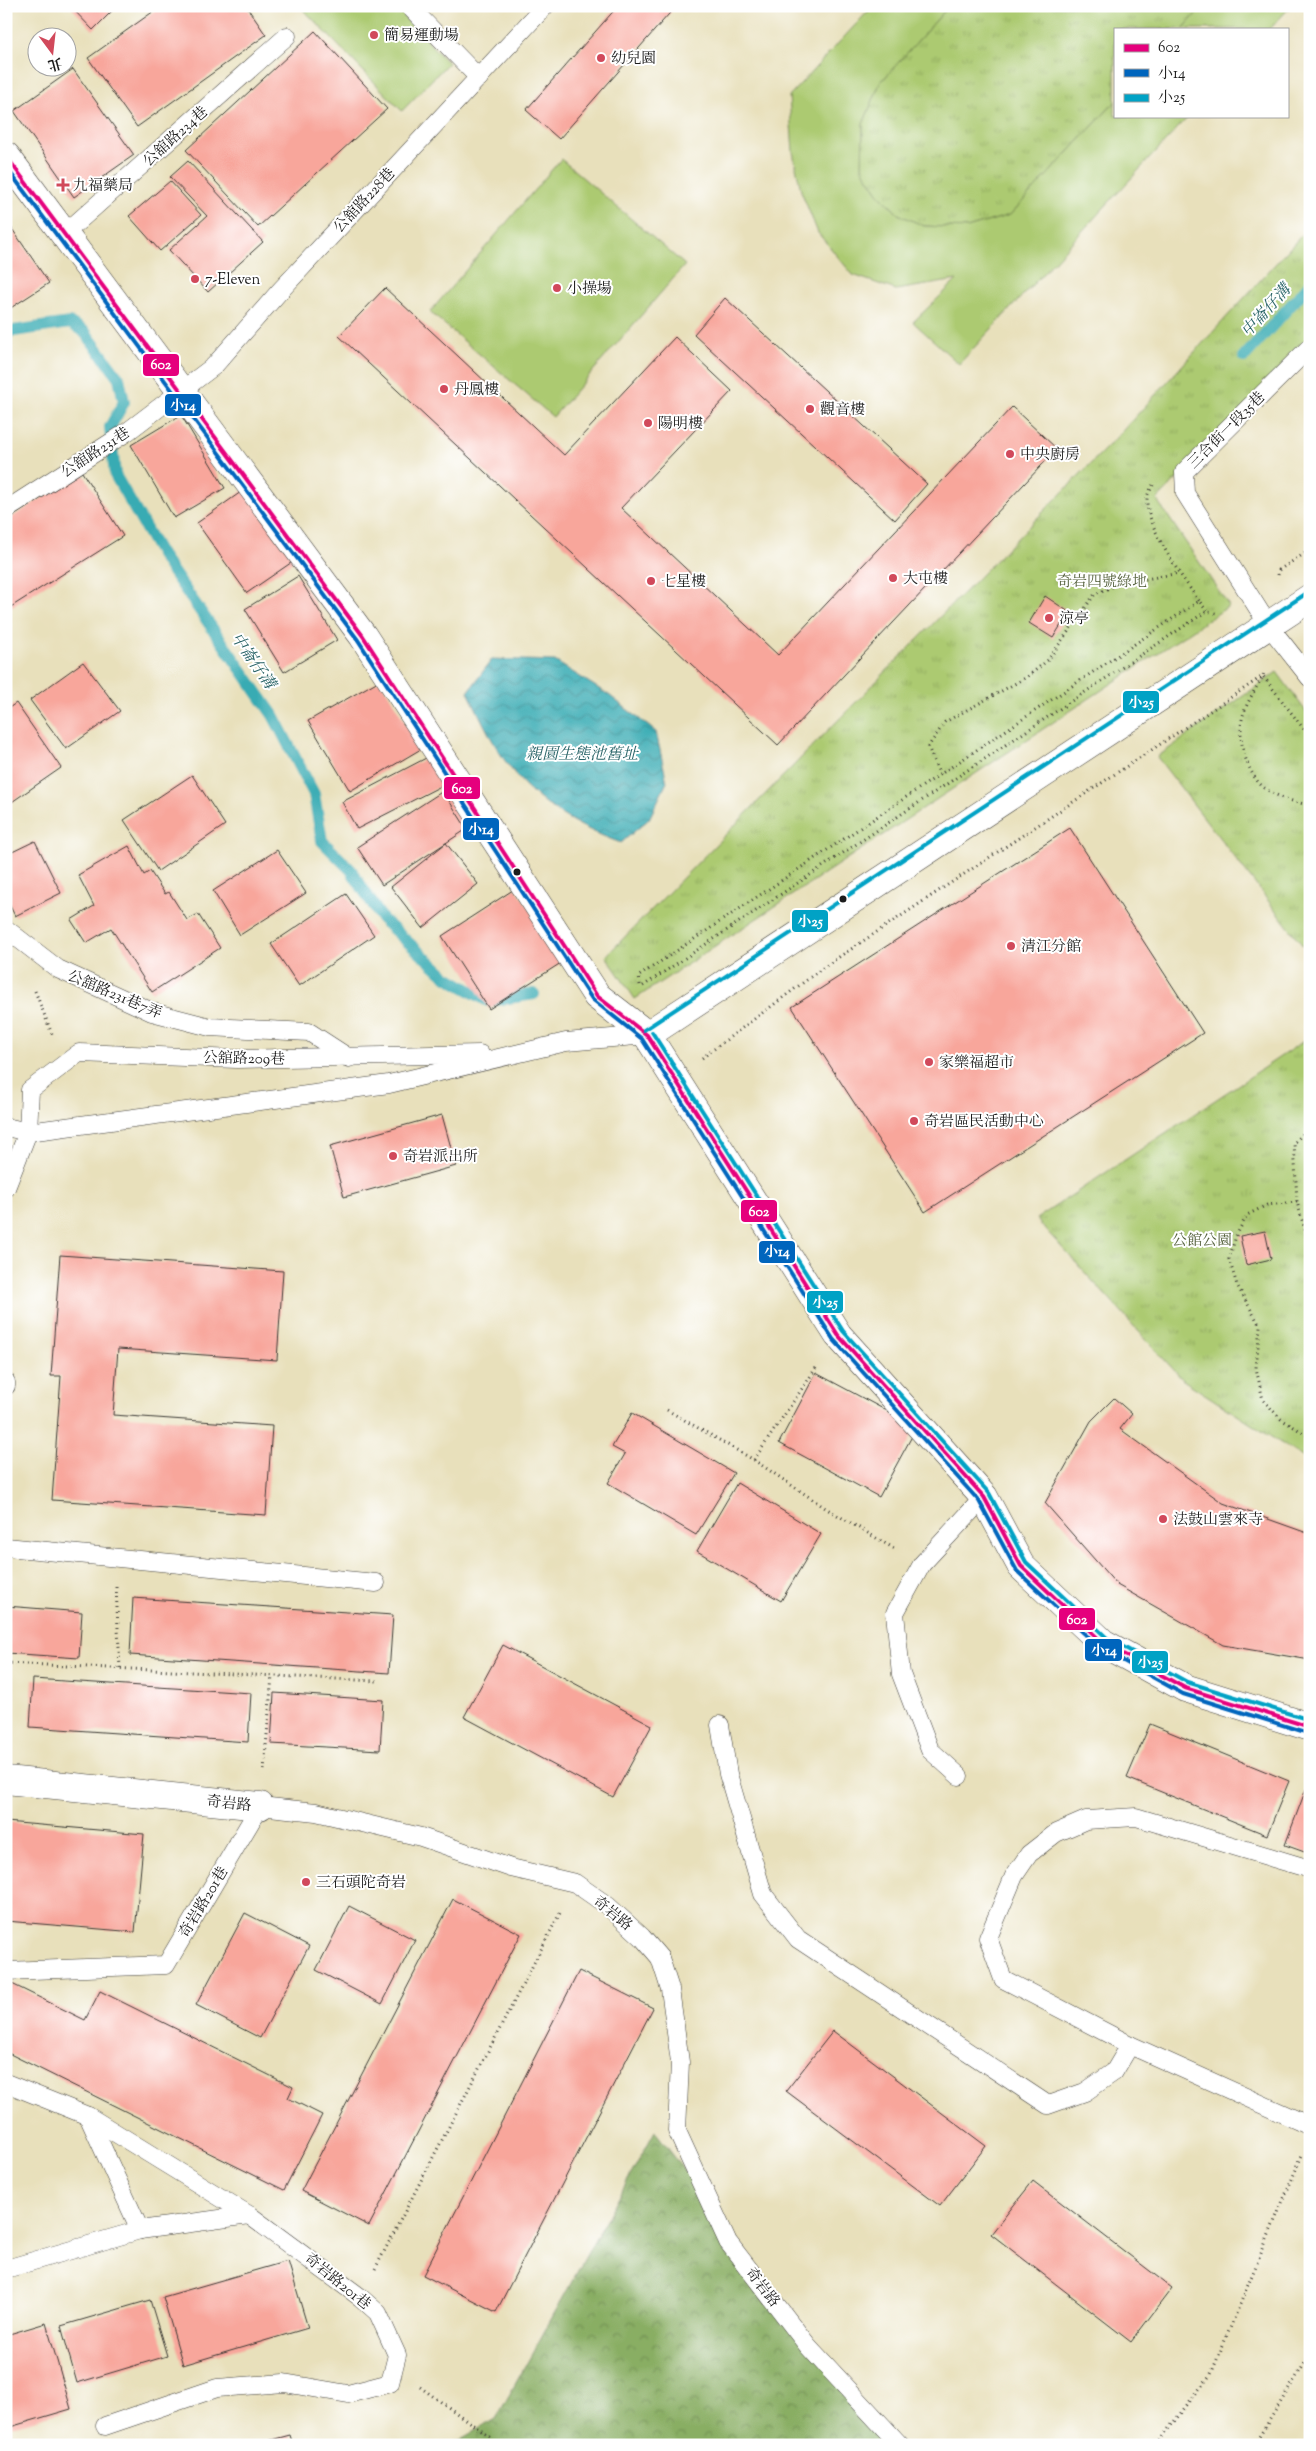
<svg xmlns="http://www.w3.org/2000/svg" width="1316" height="2451" font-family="'Sorts Mill Goudy','Noto Serif TC',serif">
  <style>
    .grass { fill: url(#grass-tufts); stroke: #647346 }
    .forest { fill: url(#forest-crowns); stroke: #526540 }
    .pitch { fill: #acca71; stroke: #647346 }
    .water { fill: url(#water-waves); stroke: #2a6468 }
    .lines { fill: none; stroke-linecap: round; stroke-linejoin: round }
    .stream { stroke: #39abb3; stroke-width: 12 }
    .building { fill: #f8a69b }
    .service-casing { stroke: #3b3934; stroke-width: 19 }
    .minor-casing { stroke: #3b3934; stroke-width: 29 }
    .tertiary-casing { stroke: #3b3934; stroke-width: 29 }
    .path { stroke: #3b3934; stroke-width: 3; stroke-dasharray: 1 4; stroke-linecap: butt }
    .service { stroke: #fff; stroke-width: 18 }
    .minor { stroke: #fff; stroke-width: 28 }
    .tertiary { stroke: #fff; stroke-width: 28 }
    .bus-1-casing { stroke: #fff; stroke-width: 8 }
    .bus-2-casing { stroke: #fff; stroke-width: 8 }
    .bus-3-casing { stroke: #fff; stroke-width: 8 }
    .bus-1 { stroke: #e5007d; stroke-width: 4 }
    .bus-2 { stroke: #0065bd; stroke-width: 4 }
    .bus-3 { stroke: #01a2c5; stroke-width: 4 }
    .poi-dot { fill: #d1495b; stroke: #fff; stroke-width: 2 }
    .bus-dot { fill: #1c1c1c; stroke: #fff; stroke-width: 2 }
    .labels { text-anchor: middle; stroke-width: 4; stroke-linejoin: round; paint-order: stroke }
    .poi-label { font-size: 15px; fill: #1c1c1c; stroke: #fff; text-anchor: start }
    .street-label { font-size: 15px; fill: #1c1c1c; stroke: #fff }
    .park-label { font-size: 15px; fill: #56623e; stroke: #fff }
    .water-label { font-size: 16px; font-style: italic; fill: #2a6468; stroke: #fff }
    .line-badge { stroke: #fff; stroke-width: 2 }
    .badge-label { font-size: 14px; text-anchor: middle; font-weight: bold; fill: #fff }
  </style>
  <defs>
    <pattern id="grass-tufts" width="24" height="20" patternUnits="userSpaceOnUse" patternTransform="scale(1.25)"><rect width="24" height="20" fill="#acca71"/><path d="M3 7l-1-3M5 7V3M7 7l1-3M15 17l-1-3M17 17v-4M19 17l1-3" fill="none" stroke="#93ad61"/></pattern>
    <pattern id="forest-crowns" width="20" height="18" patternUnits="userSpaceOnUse" patternTransform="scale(1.25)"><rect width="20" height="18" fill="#89ae63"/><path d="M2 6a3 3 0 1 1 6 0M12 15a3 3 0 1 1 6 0" fill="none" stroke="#6f8d51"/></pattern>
    <pattern id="water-waves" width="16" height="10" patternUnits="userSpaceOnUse" patternTransform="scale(1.25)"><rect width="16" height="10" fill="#39abb3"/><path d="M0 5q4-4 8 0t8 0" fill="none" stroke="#2f8a91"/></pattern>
  </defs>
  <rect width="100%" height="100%" fill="#fff"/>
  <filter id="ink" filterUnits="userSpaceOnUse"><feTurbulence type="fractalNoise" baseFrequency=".02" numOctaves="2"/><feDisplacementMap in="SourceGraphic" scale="10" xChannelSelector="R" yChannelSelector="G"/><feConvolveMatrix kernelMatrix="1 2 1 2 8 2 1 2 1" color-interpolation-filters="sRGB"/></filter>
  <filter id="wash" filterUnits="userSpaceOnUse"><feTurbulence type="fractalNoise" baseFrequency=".0096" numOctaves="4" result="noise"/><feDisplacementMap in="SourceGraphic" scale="20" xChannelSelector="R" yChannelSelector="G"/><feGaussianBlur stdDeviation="1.12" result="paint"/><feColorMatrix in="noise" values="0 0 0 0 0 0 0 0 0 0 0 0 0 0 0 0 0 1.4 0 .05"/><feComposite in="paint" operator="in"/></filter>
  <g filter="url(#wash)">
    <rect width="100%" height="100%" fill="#e8e0bb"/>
    <!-- grass -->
    <g class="grass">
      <path d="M949 6H1203L1183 29H1115V102L1010 215 967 228 924 226 898 214 878 193 862 169 863 124 880 83Z"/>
      <path d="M1310 226V340L1157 500 1229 606 635 999 606 956 1114 440Z"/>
      <path d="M1277 672 1310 717V955L1157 757Z"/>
      <path d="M1310 1037V1462L1183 1380 1036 1219Z"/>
    </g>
    <!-- forest -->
    <path class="forest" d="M655 2131 891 2445H450L496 2419Z"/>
    <!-- pitch -->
    <g class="pitch">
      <path d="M300 6H394L448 63 402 111Z"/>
      <path d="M873 6H949L880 83 863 124 862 169 878 193 898 214 924 226 967 228 1010 215 1115 102V116H1189L959 364 913 322 957 280 896 290 853 275 818 233 801 191 793 152 789 96Z"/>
      <path d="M1203 6H1291L1270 29H1183Z"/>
      <path d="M561 159 685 265 553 417 430 312Z"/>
    </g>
    <!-- water -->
    <path class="water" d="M492 659 555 661 609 695 656 732 667 782 649 819 621 843C579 828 538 805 511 769 493 746 481 718 468 692Z"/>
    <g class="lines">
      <!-- stream -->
      <g class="stream">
        <path d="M6 332 70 323 85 332 119 378 124 402 110 427 115 475 161 555 273 715 314 794 322 841 351 870 382 919 447 977 488 1001 534 994"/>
        <path d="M1244 357 1310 284"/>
      </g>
    </g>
    <g id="blocks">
      <!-- building -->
      <g class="building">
        <path d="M70 6H117L93 30Z"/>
        <path d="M161 6H246L266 35 137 127 88 58Z"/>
        <path d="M618 6H676L559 139 526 110Z"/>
        <path d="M315 31 387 109 258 227 186 150Z"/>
        <path d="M73 69 134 155 74 197 14 111Z"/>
        <path d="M188 161 263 242 208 292 169 250 207 216 170 177Z"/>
        <path d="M170 181 201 215 160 251 129 216Z"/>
        <path d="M6 220 49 283 6 311Z"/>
        <path d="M385 288 564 455 675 337 732 391 621 508 778 655 1012 407 1057 449 778 745 339 336Z"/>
        <path d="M725 298 927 484 895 520 694 334Z"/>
        <path d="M181 415 225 488 174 518 131 445Z"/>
        <path d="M82 472 123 536 6 610V521Z"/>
        <path d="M248 487 298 558 247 593 197 523Z"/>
        <path d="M298 576 337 640 284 672 245 609Z"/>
        <path d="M1045 596 1069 612 1053 638 1029 623Z"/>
        <path d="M83 662 120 711 66 749 30 700Z"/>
        <path d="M380 680 421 749 350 791 308 721Z"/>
        <path d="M16 703 61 768 6 806V710Z"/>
        <path d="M428 757 443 785 357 829 342 802Z"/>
        <path d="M192 775 225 825 158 871 124 820Z"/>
        <path d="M443 791 467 829 382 885 357 847Z"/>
        <path d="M1070 828 1203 1033 925 1212 792 1007Z"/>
        <path d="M35 841 61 893 15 916 6 898V855Z"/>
        <path d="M446 843 478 884 423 928 391 887Z"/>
        <path d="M129 846 144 875 150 871 165 894 169 892 187 920 198 914 220 948 152 992 111 928 86 943 71 920 94 906 78 875Z"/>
        <path d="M277 850 306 893 240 935 213 891Z"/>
        <path d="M516 888 564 961 489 1009 442 936Z"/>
        <path d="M346 894 374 935 299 986 271 944Z"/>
        <path d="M442 1115 456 1166 344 1197 330 1146Z"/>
        <path d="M1265 1231 1271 1259 1246 1265 1240 1236Z"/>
        <path d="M60 1255 283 1271 277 1360 118 1349 113 1415 272 1426 266 1515 52 1500 61 1376H51Z"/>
        <path d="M816 1373 917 1427 879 1497 779 1443Z"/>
        <path d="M1114 1398 1132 1414 1120 1429 1223 1503 1310 1534V1660L1223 1645 1117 1585 1045 1503 1091 1421Z"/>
        <path d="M632 1413 734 1473 696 1535 608 1483 625 1454 612 1447Z"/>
        <path d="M737 1483 821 1534 781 1601 697 1551Z"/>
        <path d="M133 1598 393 1615 389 1673 130 1655Z"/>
        <path d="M6 1606 82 1612 79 1658 6 1653Z"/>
        <path d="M503 1645 652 1725 613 1797 464 1717Z"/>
        <path d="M33 1679 251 1693 248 1742 30 1727Z"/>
        <path d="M274 1693 383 1700 380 1750 271 1744Z"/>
        <path d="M1150 1724 1289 1781 1267 1835 1127 1778Z"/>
        <path d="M1306 1789 1310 1790V1854L1285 1845Z"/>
        <path d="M6 1822 144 1834 135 1932 6 1921Z"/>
        <path d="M453 1899 521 1934 369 2226 301 2191Z"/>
        <path d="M349 1906 415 1940 382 2004 316 1970Z"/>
        <path d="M245 1913 309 1946 260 2038 196 2005Z"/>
        <path d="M579 1971 653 2008 496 2312 423 2275Z"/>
        <path d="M12 1984 85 2020 100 1991 293 2087 288 2098 322 2115 284 2190 6 2052V1994Z"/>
        <path d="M833 2031 986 2146 940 2206 786 2091Z"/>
        <path d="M1033 2181 1172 2288 1131 2342 991 2234Z"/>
        <path d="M288 2261 308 2328 183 2365 163 2297Z"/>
        <path d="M150 2300 167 2356 77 2383 61 2326Z"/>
        <path d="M46 2323 71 2409 10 2427 6 2414V2335Z"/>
        <path d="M290 2435 293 2445H256V2444Z"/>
      </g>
    </g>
  </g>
  <g filter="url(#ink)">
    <use href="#blocks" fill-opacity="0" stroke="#3b3934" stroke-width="1"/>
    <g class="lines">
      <defs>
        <g id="service">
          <path d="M409 6 479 78"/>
          <path d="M63 235 287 36"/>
          <path d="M1310 347 1184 472 1185 493 1269 626 1310 678"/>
          <path d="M6 510 127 432 214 366 279 292 545 6"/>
          <path d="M6 929 58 969 152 1012 210 1027 309 1032 349 1058"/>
          <path d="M6 1127 28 1132 389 1084 566 1042 647 1035"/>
          <path d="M6 1188 28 1132 30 1090 79 1053 237 1059 480 1054"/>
          <path d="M6 1382V1386"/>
          <path d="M6 1547 376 1583"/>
          <path d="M720 1725 728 1774 763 1894 798 1939 1048 2105 1085 2092 1114 2072 1130 2045 1003 1979 988 1938 1014 1876 1029 1854 1056 1833 1086 1820 1136 1817 1310 1869"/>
          <path d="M959 1776 930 1750 901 1674 895 1613 922 1564 984 1497"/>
          <path d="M6 1971 166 1965 260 1806 316 1812 421 1837 511 1868 575 1883 608 1906 642 1937 660 1958 670 1989 680 2062 677 2131 728 2242 808 2346 900 2445"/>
          <path d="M1130 2045 1310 2126"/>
          <path d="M6 2083 88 2116 249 2215 360 2297 378 2313 397 2355 390 2383 348 2394 284 2383 217 2388 105 2426"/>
          <path d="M88 2116 140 2230"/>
          <path d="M6 2269 140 2230 249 2215"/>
        </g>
        <g id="minor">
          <path d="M647 1035 1310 598"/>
          <path d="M6 1780 260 1806"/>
        </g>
        <path id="tertiary" d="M6 156 363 636 597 996 647 1035 838 1335 984 1497 1021 1566 1103 1643 1185 1688 1310 1727"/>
      </defs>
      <!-- service casing -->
      <use href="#service" class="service-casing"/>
      <!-- minor casing -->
      <use href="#minor" class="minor-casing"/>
      <!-- tertiary casing -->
      <use href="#tertiary" class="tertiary-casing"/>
      <!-- path -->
      <g class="path">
        <path d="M1153 485C1151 489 1147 494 1147 499 1145 525 1184 581 1200 602"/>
        <path d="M1278 575 1279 570 1310 550"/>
        <path d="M1310 737 1263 676C1254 692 1241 710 1241 729 1240 747 1248 771 1260 784 1270 795 1295 803 1310 805"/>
        <path d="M940 775 928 747 945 722 1027 677 1048 660 1095 594 1119 584 1179 573"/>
        <path d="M640 985 639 976 1199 601 1207 611"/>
        <path d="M643 986 1207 611 1219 614"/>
        <path d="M35 991 52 1034"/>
        <path d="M702 1058 824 967 1263 676 1264 671"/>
        <path d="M1310 1127 1294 1143 1297 1202 1310 1248"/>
        <path d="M1297 1202 1267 1205 1247 1215 1236 1236 1229 1259 1237 1285 1260 1326 1256 1368 1263 1400 1281 1419 1310 1437"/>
        <path d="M667 1410 754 1460 827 1509 895 1549"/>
        <path d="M754 1460 818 1365"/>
        <path d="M116 1587 120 1669"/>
        <path d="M6 1663 378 1681"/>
        <path d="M264 1770 272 1676"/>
        <path d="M375 2269 561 1911"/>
        <path d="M420 2387 490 2437 489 2445"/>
        <path d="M1156 2445 1211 2374 1302 2155"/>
        <path d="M1254 2445 1310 2355"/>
      </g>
      <!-- service -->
      <use href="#service" class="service"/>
      <!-- minor -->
      <use href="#minor" class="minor"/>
      <!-- tertiary -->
      <use href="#tertiary" class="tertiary"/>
      <defs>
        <path id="bus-1" d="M6 156 363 636 597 996 647 1035 838 1335 984 1497 1021 1566 1103 1643 1185 1688 1310 1727"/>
        <path id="bus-2" d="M6 167 358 640 592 999 642 1039 833 1339 979 1501 1017 1571 1100 1648 1183 1694 1308 1733"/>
        <g id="bus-3">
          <path d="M644 1030 1307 593"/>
          <path d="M652 1032 843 1331 989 1493 1026 1562 1107 1638 1187 1682 1310 1720"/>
        </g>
      </defs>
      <!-- bus-1 casing -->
      <use href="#bus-1" class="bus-1-casing"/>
      <!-- bus-2 casing -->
      <use href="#bus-2" class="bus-2-casing"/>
      <!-- bus-3 casing -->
      <use href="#bus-3" class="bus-3-casing"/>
      <!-- bus-1 -->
      <use href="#bus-1" class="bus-1"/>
      <!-- bus-2 -->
      <use href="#bus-2" class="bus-2"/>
      <!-- bus-3 -->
      <use href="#bus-3" class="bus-3"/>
    </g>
  </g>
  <!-- markers -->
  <g class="poi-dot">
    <circle cx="374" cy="35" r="5"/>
    <circle cx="601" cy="58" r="5"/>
    <path d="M60.5 177.5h5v5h5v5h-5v5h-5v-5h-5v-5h5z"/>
    <circle cx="195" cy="279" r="5"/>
    <circle cx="557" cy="288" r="5"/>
    <circle cx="444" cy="389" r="5"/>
    <circle cx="810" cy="409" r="5"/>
    <circle cx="648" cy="423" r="5"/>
    <circle cx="1010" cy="454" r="5"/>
    <circle cx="893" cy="578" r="5"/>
    <circle cx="651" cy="581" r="5"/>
    <circle cx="1049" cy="618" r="5"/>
    <circle cx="1011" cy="946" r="5"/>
    <circle cx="929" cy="1062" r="5"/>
    <circle cx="914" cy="1121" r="5"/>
    <circle cx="393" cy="1156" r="5"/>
    <circle cx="1163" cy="1519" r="5"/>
    <circle cx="306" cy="1882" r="5"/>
  </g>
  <g class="bus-dot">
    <circle cx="517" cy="872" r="4.5"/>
    <circle cx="843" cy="899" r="4.5"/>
  </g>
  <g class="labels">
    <!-- poi labels -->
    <g class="poi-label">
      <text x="384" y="40">簡易運動場</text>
      <text x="611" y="63">幼兒園</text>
      <text x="73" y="190">九福藥局</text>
      <text x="205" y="284">7-Eleven</text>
      <text x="567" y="293">小操場</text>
      <text x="454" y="394">丹鳳樓</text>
      <text x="820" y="414">觀音樓</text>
      <text x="658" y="428">陽明樓</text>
      <text x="1020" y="459">中央廚房</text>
      <text x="903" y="583">大屯樓</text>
      <text x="661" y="586">七星樓</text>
      <text x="1059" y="623">涼亭</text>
      <text x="1021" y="951">清江分館</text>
      <text x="939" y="1067">家樂福超市</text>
      <text x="924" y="1126">奇岩區民活動中心</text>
      <text x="403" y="1161">奇岩派出所</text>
      <text x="1173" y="1524">法鼓山雲來寺</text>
      <text x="316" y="1887">三石頭陀奇岩</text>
    </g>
    <!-- street labels -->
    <g class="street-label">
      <text transform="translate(175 136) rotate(-42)" y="5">公舘路234巷</text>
      <text transform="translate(364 200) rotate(-47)" y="5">公舘路228巷</text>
      <text transform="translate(1226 430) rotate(-45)" y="5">三合街一段35巷</text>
      <text transform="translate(95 452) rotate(-33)" y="5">公舘路231巷</text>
      <text transform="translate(115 994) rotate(23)" y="5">公舘路231巷7弄</text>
      <text transform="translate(244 1058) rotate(1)" y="5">公舘路209巷</text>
      <text transform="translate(229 1803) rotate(6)" y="5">奇岩路</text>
      <text transform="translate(203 1902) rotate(-59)" y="5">奇岩路201巷</text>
      <text transform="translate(613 1913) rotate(39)" y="5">奇岩路</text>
      <text transform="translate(338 2281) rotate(39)" y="5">奇岩路201巷</text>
      <text transform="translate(763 2287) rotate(52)" y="5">奇岩路</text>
    </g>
    <!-- park labels -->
    <g class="park-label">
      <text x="1102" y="586">奇岩四號綠地</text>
      <text x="1202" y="1245">公館公園</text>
    </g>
    <!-- water labels -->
    <g class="water-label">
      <text transform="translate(1265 310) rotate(-48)" y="6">中崙仔溝</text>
      <text transform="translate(254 660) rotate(55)" y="6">中崙仔溝</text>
      <text x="582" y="759">親園生態池舊址</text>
    </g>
  </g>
  <g class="line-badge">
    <rect x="142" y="353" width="38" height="24" rx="5" fill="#e5007d"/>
    <rect x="164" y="393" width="38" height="24" rx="5" fill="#0065bd"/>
    <rect x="1122" y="690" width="38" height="24" rx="5" fill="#01a2c5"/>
    <rect x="443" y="776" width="38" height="24" rx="5" fill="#e5007d"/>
    <rect x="462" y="817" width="38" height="24" rx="5" fill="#0065bd"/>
    <rect x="791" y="909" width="38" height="24" rx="5" fill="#01a2c5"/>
    <rect x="740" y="1199" width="38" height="24" rx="5" fill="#e5007d"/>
    <rect x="758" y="1240" width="38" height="24" rx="5" fill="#0065bd"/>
    <rect x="806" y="1290" width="38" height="24" rx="5" fill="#01a2c5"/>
    <rect x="1058" y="1607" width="38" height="24" rx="5" fill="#e5007d"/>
    <rect x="1084" y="1638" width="39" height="24" rx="5" fill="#0065bd"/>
    <rect x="1131" y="1650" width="38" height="24" rx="5" fill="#01a2c5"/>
  </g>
  <g class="badge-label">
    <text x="161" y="369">602</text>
    <text x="183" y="410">小14</text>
    <text x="1141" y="707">小25</text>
    <text x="462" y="793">602</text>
    <text x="481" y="834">小14</text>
    <text x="810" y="926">小25</text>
    <text x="759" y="1216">602</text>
    <text x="777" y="1256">小14</text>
    <text x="825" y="1307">小25</text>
    <text x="1077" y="1624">602</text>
    <text x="1104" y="1655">小14</text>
    <text x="1150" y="1667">小25</text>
  </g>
  <!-- margin -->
  <rect width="1316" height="2451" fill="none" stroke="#fff" stroke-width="25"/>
  <!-- legend -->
  <rect x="1114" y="28" width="175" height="90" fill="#ffffff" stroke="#a4a4a4"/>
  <rect x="1124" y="44" width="25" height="8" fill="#e5007d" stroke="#a4a4a4"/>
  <text x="1158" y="52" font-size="15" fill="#1c1c1c">602</text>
  <rect x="1124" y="69" width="25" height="8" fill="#0065bd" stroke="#a4a4a4"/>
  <text x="1158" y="78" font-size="15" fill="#1c1c1c">小14</text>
  <rect x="1124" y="94" width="25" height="8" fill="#01a2c5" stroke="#a4a4a4"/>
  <text x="1158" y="102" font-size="15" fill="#1c1c1c">小25</text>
  <!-- north arrow -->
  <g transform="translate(52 52) rotate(165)"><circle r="24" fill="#ffffff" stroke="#a4a4a4"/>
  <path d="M0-4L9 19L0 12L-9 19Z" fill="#d1495b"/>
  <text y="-8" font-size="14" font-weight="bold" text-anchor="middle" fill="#1c1c1c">北</text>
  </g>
</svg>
